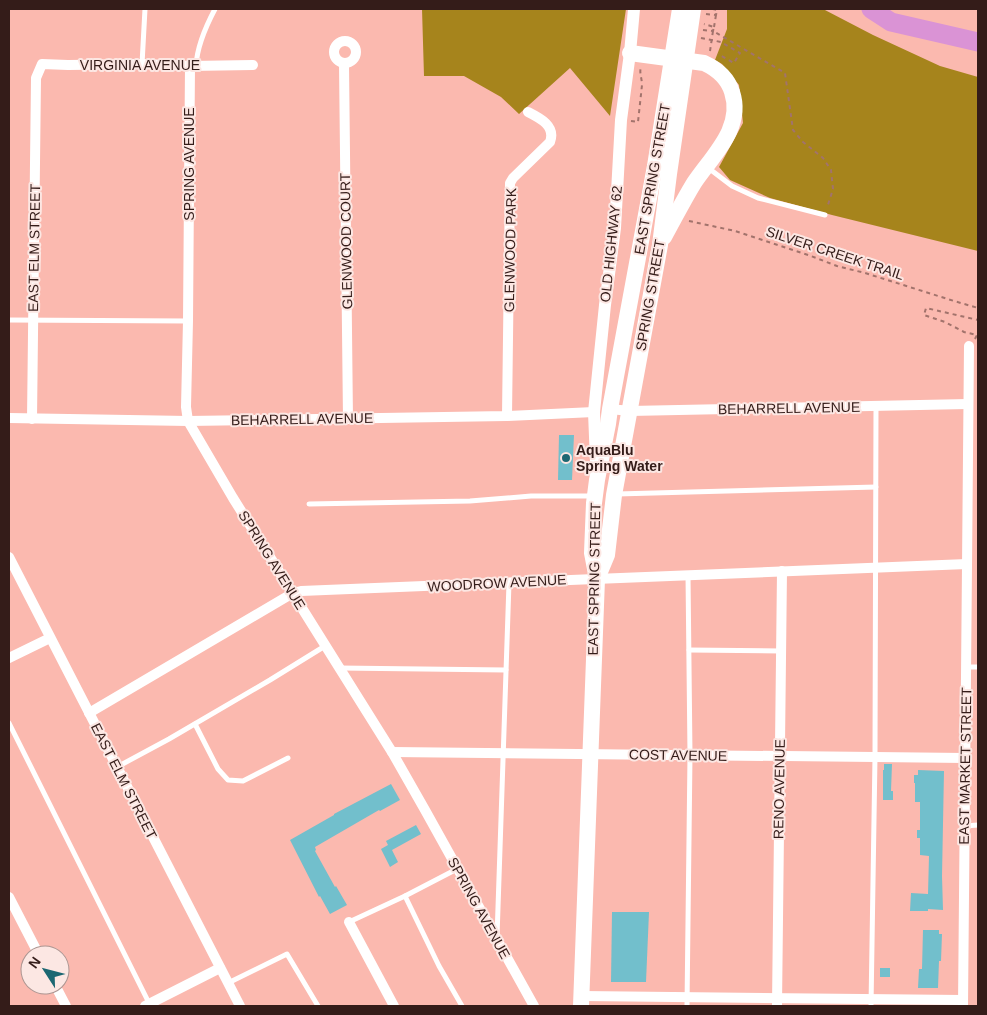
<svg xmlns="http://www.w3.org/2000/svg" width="987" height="1015" font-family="Arial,sans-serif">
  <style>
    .forest { fill: #a6841c }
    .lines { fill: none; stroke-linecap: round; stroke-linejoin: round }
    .river { stroke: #da93d5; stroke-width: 19 }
    .building { fill: #72bfcc }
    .path { stroke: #a2736c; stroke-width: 2; stroke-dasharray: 4 4; stroke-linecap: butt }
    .service { stroke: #fff; stroke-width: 5 }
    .minor { stroke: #fff; stroke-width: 10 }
    .tertiary { stroke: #fff; stroke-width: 12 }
    .primary { stroke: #fff; stroke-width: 16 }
    .poi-dot { fill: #1c6772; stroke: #fce7e3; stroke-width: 2 }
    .labels { text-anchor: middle; stroke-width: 4; stroke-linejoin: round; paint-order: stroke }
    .street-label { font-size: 14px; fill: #341c19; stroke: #fce7e3 }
    .poi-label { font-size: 14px; font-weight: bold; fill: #341c19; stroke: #fce7e3; text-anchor: start }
  </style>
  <rect width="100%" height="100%" fill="#fbb9af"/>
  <!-- forest -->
  <g class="forest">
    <path d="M422 9H626L610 116 570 68 519 114 501 97 464 76H424Z"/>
    <path d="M727 9H823L873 35 940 66 978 77V251L832 215 770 198 730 180 719 167 743 123 739 85 722 64 715 60 727 29Z"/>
  </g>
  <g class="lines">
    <!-- river -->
    <path class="river" d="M871 9 891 22 978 42"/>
  </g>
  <!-- building -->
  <g class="building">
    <path d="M559 435H574L572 480H558Z"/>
    <path d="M884 764H892L891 791H893V800H883V770H884Z"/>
    <path d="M918 770 944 771 942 876 943 910 928 909V911H910L911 893 928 894 929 856 920 855V838H917V830H920V802H915V783H914V775H918Z"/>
    <path d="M391 784 400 800 380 811 379 810 315 847 316 850 315 851 335 887 336 886 347 905 330 914 320 896 319 897 290 840 334 815V814Z"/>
    <path d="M416 825 421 834 392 850 398 862 390 867 381 849 388 845 386 841Z"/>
    <path d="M612 912H649L646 982H611Z"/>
    <path d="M923 930H939V934H942L941 961H939L938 988H918L919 969H922Z"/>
    <rect x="880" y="968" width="10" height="9"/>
  </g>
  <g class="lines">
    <!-- path -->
    <g class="path">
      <path d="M706 14 716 15 717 10 713 9"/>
      <path d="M714 27 716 15"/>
      <path d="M703 30 713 31 714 27 704 24"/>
      <path d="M701 38 721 42 740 53 734 63 718 54"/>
      <path d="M710 51 713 31 785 73 793 130 803 142 823 158 831 170 833 189 827 208"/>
      <path d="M631 121 638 122 642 85C642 78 639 73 641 67"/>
      <path d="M689 221 735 231 811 256 837 266 865 273 954 301 978 308"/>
      <path d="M975 339 977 335 964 332 945 322 924 315 926 308 978 320"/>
    </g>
    <!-- service -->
    <g class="service">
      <path d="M142 64 145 9"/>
      <path d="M196 66C197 46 206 26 215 9"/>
      <path d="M707 167 732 186 758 198 825 215"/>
      <path d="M9 320 188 321"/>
      <path d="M617 494 876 487"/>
      <path d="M309 504 470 501 531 496H592"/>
      <path d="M689 650 781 651"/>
      <path d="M966 667H978"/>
      <path d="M339 668 506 670"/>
      <path d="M9 723 150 1005"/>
      <path d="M195 724 218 769 228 780 243 781 288 758"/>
      <path d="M117 767 169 739 270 680 325 646"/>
      <path d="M964 826 978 825"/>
      <path d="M457 869 405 896 439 966 462 1006"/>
      <path d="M349 922 405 896"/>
      <path d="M497 937 509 583"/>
      <path d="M228 983 287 954 318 1006"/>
      <path d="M687 1006 690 755 688 575"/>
      <path d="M871 1006 875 757 876 406"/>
    </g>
    <!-- minor -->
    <g class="minor">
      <circle cx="345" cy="52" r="11"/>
      <path d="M344 64 348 419"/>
      <path d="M190 66 188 321 186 407 188 421 233 498 392 752 425 810 534 1006"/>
      <path d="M610 409 630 411 968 404"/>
      <path d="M507 416 510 183 513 178 550 142C556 126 540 118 528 112"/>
      <path d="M9 418 188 421 507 416 594 412"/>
      <path d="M32 419 36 78 42 64 68 65 142 64 190 66 253 65"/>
      <path d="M9 557 240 1006"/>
      <path d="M9 658 50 638"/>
      <path d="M89 713 293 593 301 591 967 564"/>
      <path d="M392 752 965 758"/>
      <path d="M9 897 39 955"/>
      <path d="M349 922 394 1006"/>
      <path d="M55 985 66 1006"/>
      <path d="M582 996 963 1000"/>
      <path d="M145 1006 220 968"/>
      <path d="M777 1006 782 571"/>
      <path d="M963 1006 969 346"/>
    </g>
    <!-- tertiary -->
    <path class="tertiary" d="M596 462 594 412 605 305 615 228 621 120 630 53 634 9"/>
    <!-- primary -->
    <g class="primary">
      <path d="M630 53 704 63C717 69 728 79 732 92 744 128 712 156 694 183 683 201 674 219 664 237"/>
      <path d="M597 579 607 555 614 495 660 245 669 174 693 9"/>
      <path d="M581 1006 597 579 592 553 594 503 597 480 608 424 610 409 655 166 680 9"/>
    </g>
  </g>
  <!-- markers -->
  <circle class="poi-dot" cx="566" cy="458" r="5"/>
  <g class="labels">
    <!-- street labels -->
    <g class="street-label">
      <text x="140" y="70">VIRGINIA AVENUE</text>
      <text transform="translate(189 164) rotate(-90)" y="5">SPRING AVENUE</text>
      <text transform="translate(652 179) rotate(-80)" y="5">EAST SPRING STREET</text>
      <text transform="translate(346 241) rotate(-91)" y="5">GLENWOOD COURT</text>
      <text transform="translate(611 244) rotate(-84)" y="5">OLD HIGHWAY 62</text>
      <text transform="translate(34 248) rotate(-89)" y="5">EAST ELM STREET</text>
      <text transform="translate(510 250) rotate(-89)" y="5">GLENWOOD PARK</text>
      <text transform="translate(835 253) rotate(18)" y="5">SILVER CREEK TRAIL</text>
      <text transform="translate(650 295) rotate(-80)" y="5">SPRING STREET</text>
      <text transform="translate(789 408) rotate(-1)" y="5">BEHARRELL AVENUE</text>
      <text transform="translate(302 419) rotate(-1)" y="5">BEHARRELL AVENUE</text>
      <text transform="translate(272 560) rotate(58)" y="5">SPRING AVENUE</text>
      <text transform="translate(594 579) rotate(-89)" y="5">EAST SPRING STREET</text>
      <text transform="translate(497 583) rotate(-3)" y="5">WOODROW AVENUE</text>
      <text transform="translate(678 755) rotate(1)" y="5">COST AVENUE</text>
      <text transform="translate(965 766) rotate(-89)" y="5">EAST MARKET STREET</text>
      <text transform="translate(124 781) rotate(63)" y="5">EAST ELM STREET</text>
      <text transform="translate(779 789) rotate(-89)" y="5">RENO AVENUE</text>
      <text transform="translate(479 908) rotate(61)" y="5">SPRING AVENUE</text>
    </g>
    <!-- poi labels -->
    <g class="poi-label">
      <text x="576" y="455">AquaBlu<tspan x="576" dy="16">Spring Water</tspan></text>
    </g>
  </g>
  <!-- border -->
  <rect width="987" height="1015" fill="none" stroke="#341c19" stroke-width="20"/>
  <!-- north arrow -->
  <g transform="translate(45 970) rotate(306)"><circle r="24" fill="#fce7e3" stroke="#ac9692"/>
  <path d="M0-4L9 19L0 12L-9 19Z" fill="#1c6772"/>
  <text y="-8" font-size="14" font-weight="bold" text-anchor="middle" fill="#341c19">N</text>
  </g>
</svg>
